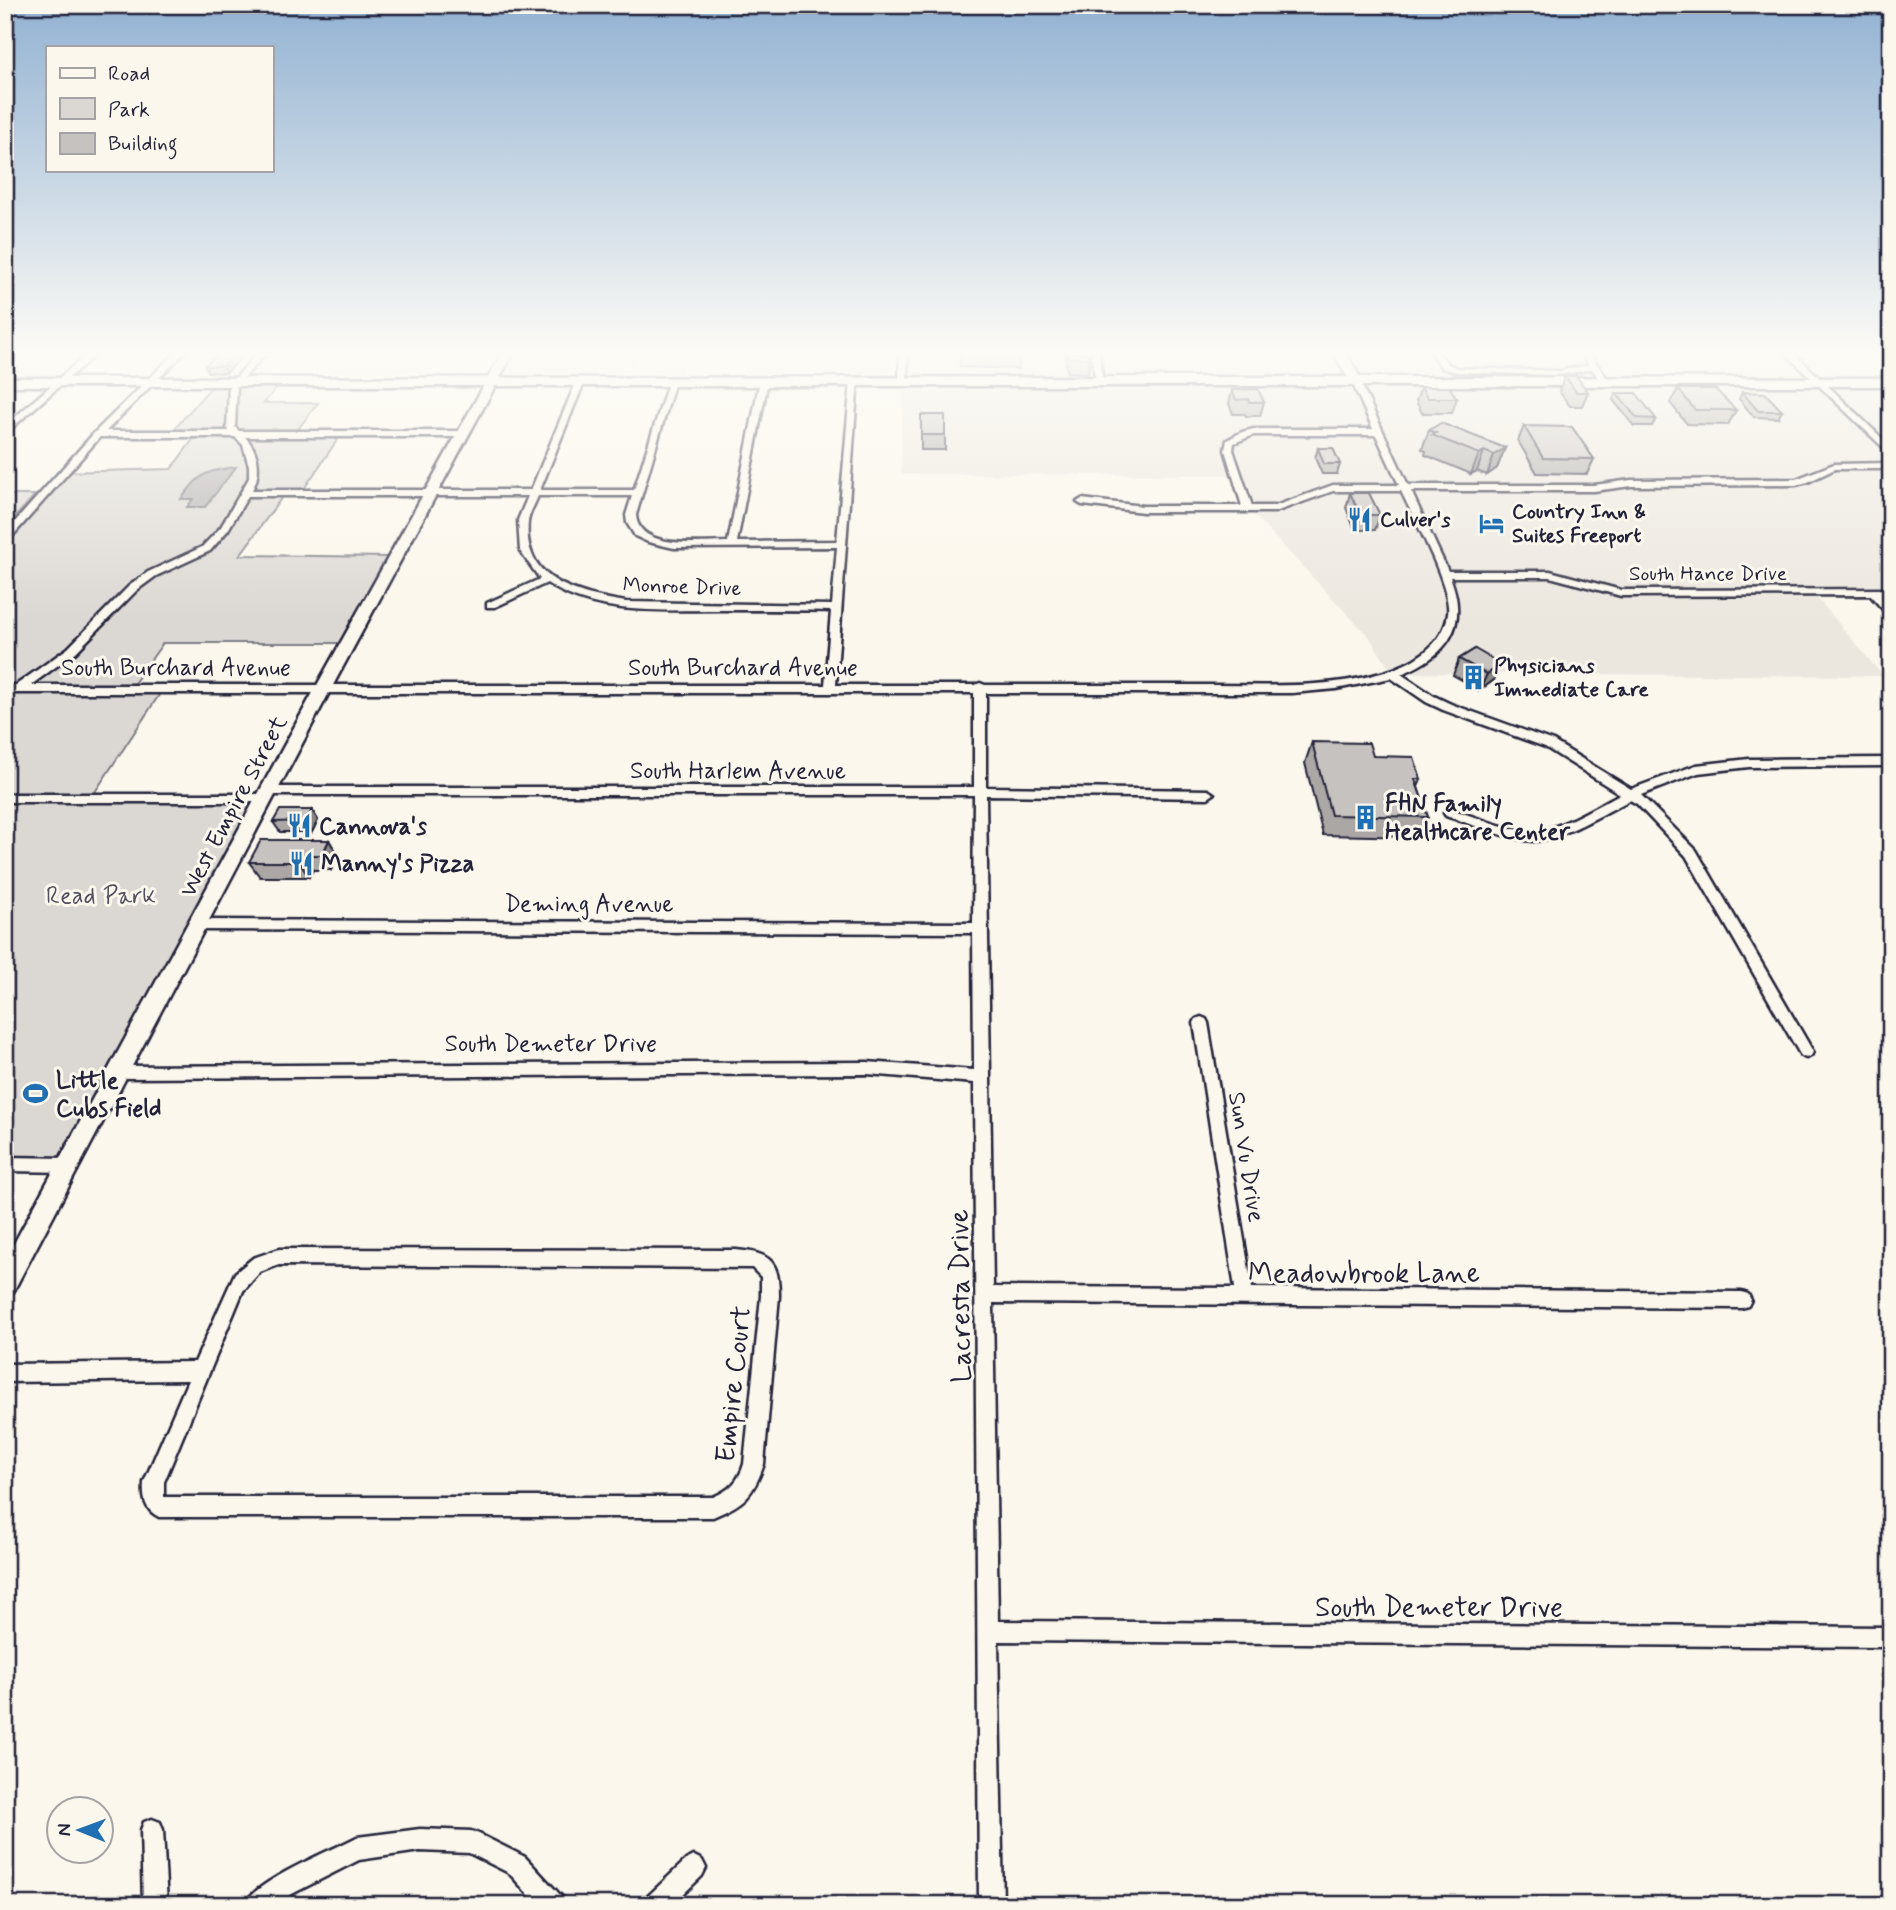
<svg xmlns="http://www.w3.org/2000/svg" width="1896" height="1910" font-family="Mynerve,sans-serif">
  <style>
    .built { fill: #ebe7df }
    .green { fill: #dbd8d3; stroke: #7e7d87; stroke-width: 2 }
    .water { fill: #b1aeb0; stroke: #787681; stroke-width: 2 }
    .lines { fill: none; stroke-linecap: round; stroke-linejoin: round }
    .street-casing { stroke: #22223b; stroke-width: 5 }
    .secondary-casing { stroke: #22223b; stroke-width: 5 }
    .primary-casing { stroke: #22223b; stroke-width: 5 }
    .street { fill: #fbf7ec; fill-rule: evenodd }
    .secondary { fill: #fbf7ec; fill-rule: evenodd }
    .primary { fill: #fbf7ec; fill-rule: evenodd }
    .wall { fill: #aaa7a5; stroke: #22223b; stroke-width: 2 }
    .shaded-wall { fill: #8b8886; stroke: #22223b; stroke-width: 2 }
    .building { fill: #c6c2c0; stroke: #22223b; stroke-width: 2 }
    .labels { text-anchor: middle; stroke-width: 6; stroke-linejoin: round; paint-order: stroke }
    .far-poi-label { font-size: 21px; font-weight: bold; fill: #22223b; stroke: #fbf7ec; text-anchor: start }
    .far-street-label { font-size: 21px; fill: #22223b; stroke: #fbf7ec }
    .street-label { font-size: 24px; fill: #22223b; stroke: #fbf7ec }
    .poi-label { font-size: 24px; font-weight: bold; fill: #22223b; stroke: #fbf7ec; text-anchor: start }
    .park-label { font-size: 24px; fill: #505061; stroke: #fbf7ec }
    .near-street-label { font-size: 28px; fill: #22223b; stroke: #fbf7ec }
  </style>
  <rect width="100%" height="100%" fill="#fbf7ec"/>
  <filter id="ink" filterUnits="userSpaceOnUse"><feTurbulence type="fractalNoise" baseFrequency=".0143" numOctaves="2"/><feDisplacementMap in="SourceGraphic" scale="14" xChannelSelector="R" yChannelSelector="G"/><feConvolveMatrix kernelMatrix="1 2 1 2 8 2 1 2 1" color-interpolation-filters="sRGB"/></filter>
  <g filter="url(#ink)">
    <!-- built -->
    <g class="built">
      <path d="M277 353H491L477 372 260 371Z"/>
      <path d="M518 353H894L893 370 886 373 742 374 746 356H688L681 374 650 373 658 356H636L628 373H504Z"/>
      <path d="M904 353H1891V592L1813 593 1883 676 1392 673 1370 638 1248 509 1237 475 901 474Z"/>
    </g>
    <!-- green -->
    <g class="green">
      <path d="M217 380H283L264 403H318L295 433H342L301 493H285L240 555 389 557 342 643H163L130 689H163L91 798H264L60 1165H5V539L64 472 171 469 197 434H170Z"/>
      <path d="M5 495H35L5 528Z"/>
    </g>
    <!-- water -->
    <path class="water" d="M236 467 205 507H187L193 499H181C200 475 202 471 236 467Z"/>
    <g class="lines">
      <defs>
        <g id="street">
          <path d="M5 353H12L5 357Z"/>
          <path d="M88 353H97L5 434V426Z"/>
          <path d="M175 353H184L106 431H229L227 428 229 386 257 353H266L237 386 235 427 239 431H462L466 434 462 437H245C259 451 262 473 252 490H531L577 380 581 378 585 380 540 490H634L669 380 676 378 636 515C638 551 702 542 728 542L760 380 764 378 768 380 737 542 837 541 851 380 858 378 836 685H975L980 683 985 685C1061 685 1137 685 1212 685 1268 685 1327 689 1381 673 1410 665 1443 647 1448 614 1452 587 1413 517 1401 491H1333L1275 512H1143L1082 505 1077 502 1082 499 1143 506H1242L1225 450 1227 440 1242 432 1254 429H1373L1352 382 1356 380 1360 382 1408 485H1594L1631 480 1796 479 1834 464 1891 463V469H1835L1808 482 1796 485 1631 486 1594 491H1411L1448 571H1550L1621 590 1891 589V595H1881L1891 605V615L1887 614 1870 595 1621 596 1550 577H1450C1470 626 1447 656 1401 674L1434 696 1451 704 1553 741 1631 789 1696 765 1749 759 1891 758V766L1749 767 1698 773 1641 795 1696 850 1811 1048 1813 1052 1811 1056 1806 1058 1801 1056 1686 856 1637 804 1630 800C1606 812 1560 840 1535 841 1511 841 1469 823 1446 816L1444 813 1450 809C1474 816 1510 832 1535 831 1556 831 1600 804 1620 794L1545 747 1443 710 1426 702 1391 678 1336 689 1292 693H986V787L1208 790 1214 794 1208 798 986 795 993 1287 1235 1288 1194 1023 1196 1019 1201 1017 1206 1019 1208 1023 1252 1288 1742 1292 1748 1294 1751 1300 1748 1306 1742 1308 993 1303 998 1621 1891 1627V1647L998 1641 1003 1905H979L974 1083 867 1074 118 1078 113 1077 110 1072 113 1067 118 1066 867 1062 974 1070 973 933 198 930 191 925 198 920 973 923 974 795H269L268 801 264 802H5V794H263L264 788 268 787H974V693H5V685H16L68 648 129 586 148 572 202 547 221 527 249 478V466L243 445 235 437H100L8 541 5 542V533L95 432ZM1254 435H1376L1399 485H1333L1275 506H1252L1233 450 1234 443ZM248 496H528L518 520 520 551 540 579 487 603V607H495L547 583C595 616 663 610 719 610 756 610 794 610 831 611L825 685H31L76 652 137 590 156 576 210 551 228 530ZM538 496H632L626 515 627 523 635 536 648 542 674 548 837 547 832 605 626 602C579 594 522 582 528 522 529 513 535 504 538 496Z"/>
          <path d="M900 353H908L907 380 903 382 899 380Z"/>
          <path d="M1091 353H1099L1103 383 1096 381Z"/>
          <path d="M1431 353H1439L1448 364 1457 368 1560 371 1589 365 1581 353H1589L1609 381 1602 383 1592 369 1560 375 1456 372 1442 368Z"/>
          <path d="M1785 353H1794L1891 447V455Z"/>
          <path d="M5 1157 69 1158 75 1160 77 1165 75 1170 69 1172 5 1171Z"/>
          <path d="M279 1249 736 1250C771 1253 779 1261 779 1296L764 1464C753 1496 744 1504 713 1517H159C144 1510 143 1497 144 1482L188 1380 5 1382V1364L195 1362 235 1273 253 1258ZM279 1265 752 1268 761 1277V1296L744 1464C739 1481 730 1490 713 1497H164V1482L243 1291 260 1272Z"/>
          <path d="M152 1819 160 1822 163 1830 167 1905H143L141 1830 144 1822Z"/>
          <path d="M420 1829 471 1831 479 1834 525 1857 562 1897 566 1905H538L509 1873 469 1853 420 1851 359 1860 286 1897 276 1905H244C254 1882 325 1853 349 1841L357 1837Z"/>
          <path d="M694 1856 702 1860 706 1868 702 1876 672 1905H643L647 1897 686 1860Z"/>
        </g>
        <path id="secondary" d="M502 353H513L332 687 13 1292 5 1295V1260L316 687Z"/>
        <path id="primary" d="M1334 353H1346L1360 377 1891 378V386H5V378L1347 377Z"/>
      </defs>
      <!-- street casing -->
      <use href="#street" class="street-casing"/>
      <!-- secondary casing -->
      <use href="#secondary" class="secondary-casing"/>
      <!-- primary casing -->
      <use href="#primary" class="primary-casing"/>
      <!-- street -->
      <use href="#street" class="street"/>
      <!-- secondary -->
      <use href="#secondary" class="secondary"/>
      <!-- primary -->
      <use href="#primary" class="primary"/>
    </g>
    <!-- wall -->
    <g class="wall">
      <path d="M218 353H238L240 359 226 373 208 372 205 366Z"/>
      <path d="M960 353H1019V369L960 367Z"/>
      <path d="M1065 353H1088L1089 358 1088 373 1067 372Z"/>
      <path d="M1268 353H1292V355H1269Z"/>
      <path d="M1565 376 1588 392 1582 406H1570L1559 391Z"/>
      <path d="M1421 387 1457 398 1452 413H1422L1416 401Z"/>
      <path d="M1678 389 1736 410 1728 425 1687 424 1670 403Z"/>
      <path d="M1232 390 1264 402 1260 416H1246L1245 414H1233L1229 404Z"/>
      <path d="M1742 392 1782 411 1778 418 1754 417 1739 399Z"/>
      <path d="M1616 393 1656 419 1652 426H1634L1613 400Z"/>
      <rect x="921" y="415" width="24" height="35"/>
      <path d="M1524 426 1594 459 1587 474 1537 473 1518 441Z"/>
      <path d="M1429 430 1505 448 1497 468 1487 475 1477 471 1471 474 1425 455 1426 451 1422 449Z"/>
      <path d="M1318 448 1340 464 1337 474H1322L1315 458Z"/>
      <path d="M1350 493 1380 515 1375 530H1355L1346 508Z"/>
      <path d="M1475 649 1494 680 1480 690 1453 675 1459 659Z"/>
      <path d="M1312 742 1373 756 1421 779 1418 787 1428 817 1418 837 1323 835 1305 763Z"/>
      <path d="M312 810 318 820 312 832H280L273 822Z"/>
      <path d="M329 840 338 855 331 870H313L309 877H260L249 862Z"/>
    </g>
    <!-- shaded-wall -->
    <g class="shaded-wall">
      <path d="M236 353H238L240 359 226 373 223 366Z"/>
      <path d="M1505 448 1497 468 1487 475 1494 455Z"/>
      <path d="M1484 451 1477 471 1471 474 1479 454Z"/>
      <path d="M1501 664 1494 680 1480 690 1487 674Z"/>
      <path d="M312 810 318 820 312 832 306 821Z"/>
      <path d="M329 840 338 855 331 870 322 855Z"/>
      <path d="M303 855 313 870 309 877 299 862Z"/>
    </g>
    <!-- building -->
    <g class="building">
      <path d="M218 353H236L223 366H205Z"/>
      <path d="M974 353H1019V354Z"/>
      <path d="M1068 353H1088L1089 358H1068Z"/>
      <path d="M1565 376H1576L1588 392H1576Z"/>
      <path d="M1421 387H1449L1457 398H1427Z"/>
      <path d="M1258 389 1264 402H1249L1248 399 1236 400 1232 390Z"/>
      <path d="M1678 389H1715L1736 410H1695Z"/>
      <path d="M1742 392 1765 393 1782 411H1758Z"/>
      <path d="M1616 393H1636L1656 419 1637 418Z"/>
      <rect x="921" y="415" width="24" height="20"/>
      <path d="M1441 423 1505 448 1494 455 1484 451 1479 454 1432 435 1436 433 1429 430Z"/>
      <path d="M1524 426 1572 427 1594 459 1543 458Z"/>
      <path d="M1318 448H1333L1340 464H1324Z"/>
      <path d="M1350 493H1369L1380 515H1360Z"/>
      <path d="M1475 649 1501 664 1487 674 1459 659Z"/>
      <path d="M1312 742 1369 743 1373 756 1414 757 1421 779H1415L1428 817 1331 815Z"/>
      <path d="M280 810H312L306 821 273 822Z"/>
      <path d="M261 840H329L322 855H303L299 862H249Z"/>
    </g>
  </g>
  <!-- sky -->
  <linearGradient id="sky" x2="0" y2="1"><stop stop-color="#92b2d2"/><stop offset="0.57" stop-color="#fdfbf6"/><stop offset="1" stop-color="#fdfbf6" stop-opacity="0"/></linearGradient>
  <rect width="1896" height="621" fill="url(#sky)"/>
  <!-- icons -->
  <defs>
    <symbol id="restaurant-bare" viewBox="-9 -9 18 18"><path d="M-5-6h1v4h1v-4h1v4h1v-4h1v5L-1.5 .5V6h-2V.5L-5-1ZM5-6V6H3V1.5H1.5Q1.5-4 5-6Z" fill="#1f6fb2" stroke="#fbf7ec" stroke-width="2.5" paint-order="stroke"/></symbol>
    <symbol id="hotel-bare" viewBox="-9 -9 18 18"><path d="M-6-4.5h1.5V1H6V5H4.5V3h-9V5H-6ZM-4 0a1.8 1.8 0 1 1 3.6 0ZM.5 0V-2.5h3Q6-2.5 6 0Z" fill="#1f6fb2" stroke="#fbf7ec" stroke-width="2.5" paint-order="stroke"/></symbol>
    <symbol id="building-bare" viewBox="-9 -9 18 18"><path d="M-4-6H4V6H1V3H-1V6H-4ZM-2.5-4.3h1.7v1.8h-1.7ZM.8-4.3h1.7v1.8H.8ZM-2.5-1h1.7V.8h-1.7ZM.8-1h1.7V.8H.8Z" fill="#1f6fb2" stroke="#fbf7ec" stroke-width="2.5" paint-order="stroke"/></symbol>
    <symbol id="stadium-bare" viewBox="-9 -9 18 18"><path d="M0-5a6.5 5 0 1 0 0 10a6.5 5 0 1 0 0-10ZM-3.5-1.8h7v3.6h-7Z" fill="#1f6fb2" stroke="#fbf7ec" stroke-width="2.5" paint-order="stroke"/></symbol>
  </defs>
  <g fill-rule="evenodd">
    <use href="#restaurant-bare" x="1342" y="502" width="35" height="35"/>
    <use href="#hotel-bare" x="1474" y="506" width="35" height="35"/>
    <use href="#building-bare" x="1456" y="660" width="35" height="35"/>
    <use href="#building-bare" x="1348" y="800" width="35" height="35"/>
    <use href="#restaurant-bare" x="282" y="808" width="35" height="35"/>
    <use href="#restaurant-bare" x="284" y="846" width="35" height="35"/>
    <use href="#stadium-bare" x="18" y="1076" width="35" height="35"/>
  </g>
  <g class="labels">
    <!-- far-poi labels -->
    <g class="far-poi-label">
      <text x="1512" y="518">Country Inn &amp;<tspan x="1512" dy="24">Suites Freeport</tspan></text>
      <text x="1380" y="526">Culver's</text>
      <text x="1494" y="672">Physicians<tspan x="1494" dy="24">Immediate Care</tspan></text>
    </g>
    <!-- far-street labels -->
    <g class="far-street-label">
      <text x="1708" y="580">South Hance Drive</text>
      <text transform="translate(682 586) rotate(2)" y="7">Monroe Drive</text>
    </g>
    <!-- street labels -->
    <g class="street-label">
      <text x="176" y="675">South Burchard Avenue</text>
      <text x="743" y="675">South Burchard Avenue</text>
      <text x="738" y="778">South Harlem Avenue</text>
      <text transform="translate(233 806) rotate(-62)" y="8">West Empire Street</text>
      <text x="589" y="911">Deming Avenue</text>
      <text x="551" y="1051">South Demeter Drive</text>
      <text transform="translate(1247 1157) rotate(81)" y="8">Sun Vu Drive</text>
    </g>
    <!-- poi labels -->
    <g class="poi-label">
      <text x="1385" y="811">FHN Family<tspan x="1385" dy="28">Healthcare Center</tspan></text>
      <text x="319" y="834">Cannova's</text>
      <text x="321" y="871">Manny's Pizza</text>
      <text x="56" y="1088">Little<tspan x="56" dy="28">Cubs Field</tspan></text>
    </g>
    <!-- park labels -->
    <g class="park-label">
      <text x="101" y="903">Read Park</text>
    </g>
    <!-- near-street labels -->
    <g class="near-street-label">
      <text x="1364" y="1282">Meadowbrook Lane</text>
      <text transform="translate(959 1296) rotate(-91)" y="10">Lacresta Drive</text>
      <text transform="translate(732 1384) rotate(-84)" y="10">Empire Court</text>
      <text x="1439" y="1616">South Demeter Drive</text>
    </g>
  </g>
  <!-- margin -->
  <rect width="1896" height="1910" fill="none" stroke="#fbf7ec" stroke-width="28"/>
  <rect x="14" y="14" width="1868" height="1882" fill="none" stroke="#22223b" stroke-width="2.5" filter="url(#ink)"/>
  <!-- legend -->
  <rect x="46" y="46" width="228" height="126" fill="#fbf7ec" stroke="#a4a2a5" stroke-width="2"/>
  <rect x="60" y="68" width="35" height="10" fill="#fbf7ec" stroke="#a4a2a5" stroke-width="2"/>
  <text x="108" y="80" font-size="21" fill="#22223b">Road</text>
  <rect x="60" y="98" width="35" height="21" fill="#dbd8d3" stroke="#a4a2a5" stroke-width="2"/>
  <text x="108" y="116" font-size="21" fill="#22223b">Park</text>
  <rect x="60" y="133" width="35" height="21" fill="#c6c2c0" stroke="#a4a2a5" stroke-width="2"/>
  <text x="108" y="150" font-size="21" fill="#22223b">Building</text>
  <!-- north arrow -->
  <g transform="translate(80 1830) rotate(271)"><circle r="33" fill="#fbf7ec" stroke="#a4a2a5" stroke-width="2"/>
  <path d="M0-5L12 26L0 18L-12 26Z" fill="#1f6fb2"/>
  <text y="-10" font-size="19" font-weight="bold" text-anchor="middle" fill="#22223b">N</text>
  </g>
</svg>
